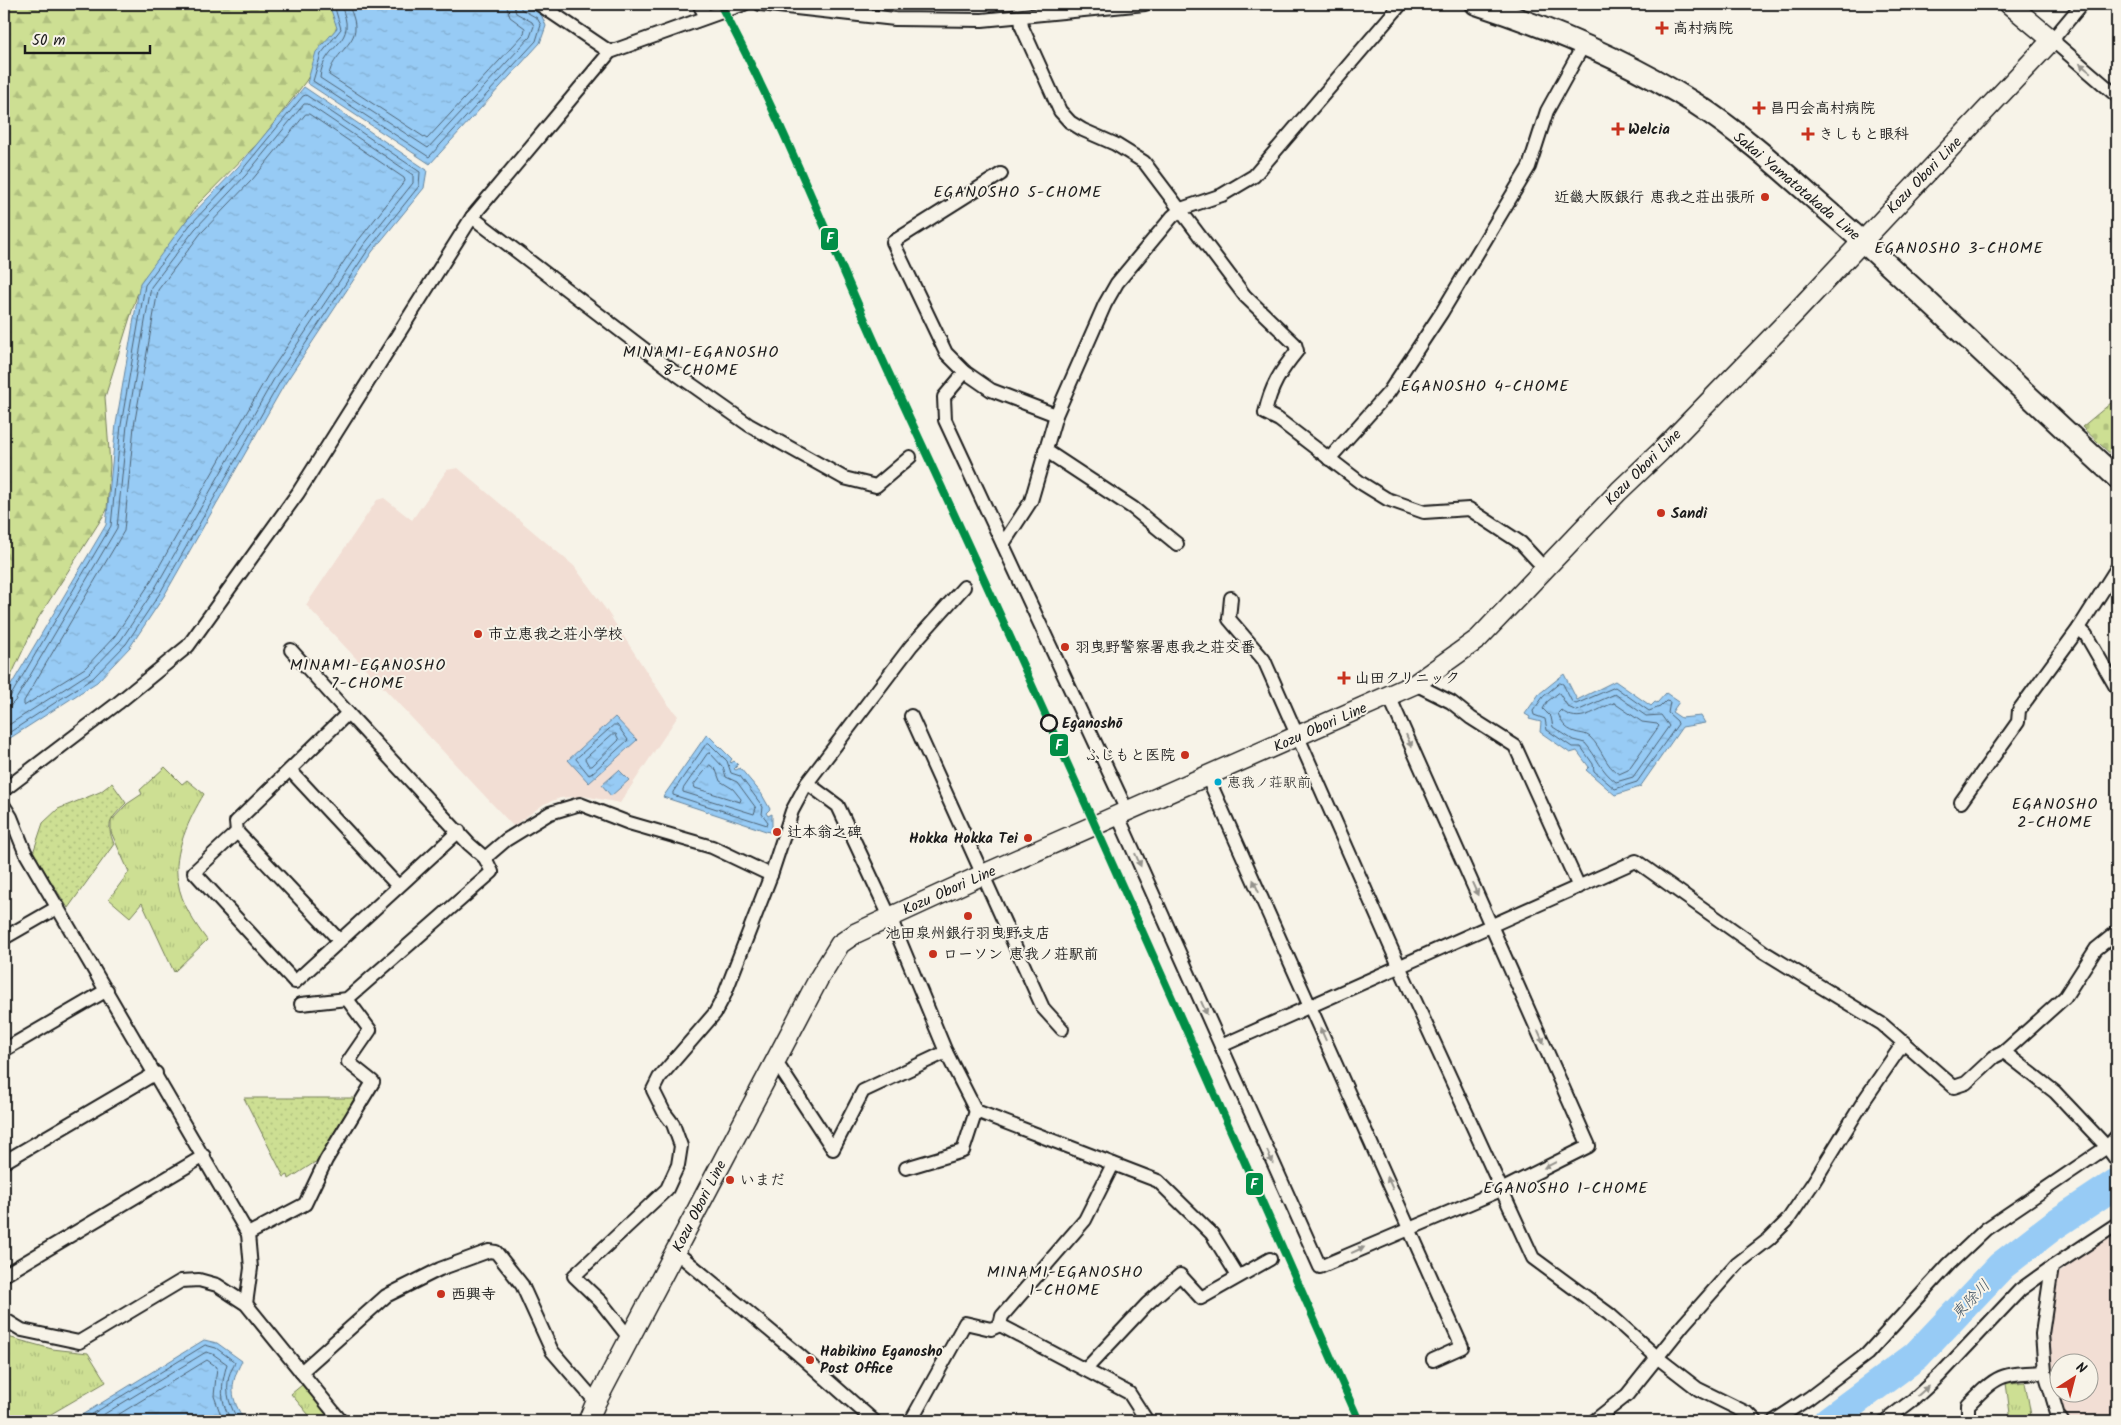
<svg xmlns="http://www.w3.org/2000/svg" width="2121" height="1425" font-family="Kalam,'Klee One',sans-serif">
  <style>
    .built { fill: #f2ded4; fill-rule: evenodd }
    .grass { fill: url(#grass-tufts); stroke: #747e58 }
    .forest { fill: url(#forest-firs); stroke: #747e58 }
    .cemetery { fill: url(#cemetery-stones); stroke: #747e58 }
    .garden { fill: url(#garden-dots); stroke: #747e58 }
    .water { fill: url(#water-ripples); stroke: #66859e }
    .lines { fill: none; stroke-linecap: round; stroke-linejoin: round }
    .shore { stroke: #4d6273; stroke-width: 1 }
    .river { stroke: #97cbf5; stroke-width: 30 }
    .street-tunnel { stroke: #d6d3c9; stroke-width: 12; stroke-dasharray: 12 6; stroke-linecap: butt }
    .street-casing { stroke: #1c1c1c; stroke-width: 16 }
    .secondary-casing { stroke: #1c1c1c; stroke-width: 22 }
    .primary-casing { stroke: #1c1c1c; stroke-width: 24 }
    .street { stroke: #f7f3e8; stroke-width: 12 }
    .secondary { stroke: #f7f3e8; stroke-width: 19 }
    .primary { stroke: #f7f3e8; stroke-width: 20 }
    .rail-1-casing { stroke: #f7f3e8; stroke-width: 11 }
    .rail-1 { stroke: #028e46; stroke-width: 8 }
    .oneway { fill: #94928c }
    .poi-dot { fill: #c8321e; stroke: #f7f3e8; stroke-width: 2 }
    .stop-dot { fill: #f7f3e8; stroke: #1c1c1c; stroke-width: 2.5 }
    .bus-dot { fill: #00a9ce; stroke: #f7f3e8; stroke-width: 2 }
    .labels { text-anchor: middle; stroke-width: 4; stroke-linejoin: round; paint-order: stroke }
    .bus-label { font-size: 14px; fill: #1c1c1c; stroke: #f7f3e8; text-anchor: start }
    .poi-label { font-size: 15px; font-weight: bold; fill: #1c1c1c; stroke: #f7f3e8; text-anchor: start }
    .street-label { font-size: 15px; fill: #1c1c1c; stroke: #f7f3e8 }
    .stop-label { font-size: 15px; font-weight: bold; fill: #1c1c1c; stroke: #f7f3e8; text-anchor: start }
    .neighbourhood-label { font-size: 16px; letter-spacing: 1px; fill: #1c1c1c; stroke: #f7f3e8 }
    .water-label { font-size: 16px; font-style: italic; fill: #475968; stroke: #f7f3e8 }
    .line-badge { stroke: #f7f3e8; stroke-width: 2 }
    .badge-label { font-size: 14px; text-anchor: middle; font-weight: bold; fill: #fff }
  </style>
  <defs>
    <pattern id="grass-tufts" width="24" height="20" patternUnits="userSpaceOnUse" patternTransform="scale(1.25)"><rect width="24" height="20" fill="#cddf93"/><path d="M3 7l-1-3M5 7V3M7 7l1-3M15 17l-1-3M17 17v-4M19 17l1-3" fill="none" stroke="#afbf7e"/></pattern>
    <pattern id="forest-firs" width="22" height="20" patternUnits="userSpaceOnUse" patternTransform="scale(1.25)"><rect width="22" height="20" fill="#cddf93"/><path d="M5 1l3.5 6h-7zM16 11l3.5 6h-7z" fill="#afbf7e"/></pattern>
    <pattern id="cemetery-stones" width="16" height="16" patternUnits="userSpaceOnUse" patternTransform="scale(1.25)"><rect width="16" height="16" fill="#cddf93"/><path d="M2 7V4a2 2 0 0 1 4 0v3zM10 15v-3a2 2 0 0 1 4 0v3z" fill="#afbf7e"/></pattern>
    <pattern id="garden-dots" width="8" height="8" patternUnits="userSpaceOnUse" patternTransform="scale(1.25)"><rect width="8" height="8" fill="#cddf93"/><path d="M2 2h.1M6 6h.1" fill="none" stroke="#afbf7e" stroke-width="1.8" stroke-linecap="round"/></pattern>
    <pattern id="water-ripples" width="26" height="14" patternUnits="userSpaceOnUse" patternTransform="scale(1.25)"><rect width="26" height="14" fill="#97cbf5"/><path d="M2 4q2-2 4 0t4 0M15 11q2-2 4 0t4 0" fill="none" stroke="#82aed1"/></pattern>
  </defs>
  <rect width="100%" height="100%" fill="#f7f3e8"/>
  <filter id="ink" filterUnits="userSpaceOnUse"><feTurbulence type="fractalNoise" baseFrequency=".02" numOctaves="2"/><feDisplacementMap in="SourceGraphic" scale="10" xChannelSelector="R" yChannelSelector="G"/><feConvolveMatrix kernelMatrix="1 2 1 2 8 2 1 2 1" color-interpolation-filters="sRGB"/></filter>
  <g filter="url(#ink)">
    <!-- built -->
    <g class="built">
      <path d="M458 468 574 566 607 611 667 703 678 716 620 803 584 796 560 798 544 804 513 826 306 605 377 500 384 498 412 520 447 470Z"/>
      <path d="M2117 1233V1421H2070L2063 1410 2055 1386 2048 1338 2058 1274 2101 1241ZM2058 1362H2088V1392H2058Z"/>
    </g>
    <!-- grass -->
    <g class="grass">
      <path d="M165 767 182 784 187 780 204 794C190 817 172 854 178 882 181 903 195 924 207 940L174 972 142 903 130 917 109 899 129 872 111 832V821L127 804 142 794 140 790Z"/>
      <path d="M4 1336 52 1349 88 1353 106 1382 39 1421H4Z"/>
      <path d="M2025 1382 2032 1421H2011L2006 1383Z"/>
      <path d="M302 1385 329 1417 331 1421H314L291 1394Z"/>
    </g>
    <!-- forest -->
    <path class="forest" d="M4 4H322L343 20 306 81 260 141 197 205 137 295 105 397 110 465 107 510 37 620 4 691Z"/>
    <!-- cemetery -->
    <path class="cemetery" d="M2117 398V460L2082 427Z"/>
    <!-- garden -->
    <g class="garden">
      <path d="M112 783 126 803C111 819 105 822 114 844L68 908 33 853 43 823 58 809 100 792Z"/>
      <path d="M244 1098H358L320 1159 289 1179 288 1175 284 1177Z"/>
    </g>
    <!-- water -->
    <g class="water">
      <path d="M319 4H521L541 14 546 26 540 43 430 164 307 83 316 52 337 28 331 10Z"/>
      <path d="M304 87 427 170 424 188 372 252 284 385 164 596 130 647 97 682 4 742V700L7 692 106 525 116 424 140 283 186 221 238 167Z"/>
      <path d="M1564 674 1577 700 1615 681 1651 706 1655 702 1657 703 1666 693 1679 702 1672 712 1681 718 1701 716 1705 723 1682 727 1640 787 1615 795 1586 770 1589 767 1577 751 1570 753 1540 732 1541 722 1529 719 1530 717 1525 714 1539 694Z"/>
      <path d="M615 717 637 740 589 783 568 760Z"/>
      <path d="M707 734 732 759 730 762 731 763 734 761 738 765 734 769 736 770 740 768 761 793 770 809 766 813 768 816 772 814V833L663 797Z"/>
      <path d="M619 770 629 780 611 796 602 785Z"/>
      <path d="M204 1340 217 1343 242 1361C229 1385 230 1398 245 1421H72Z"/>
    </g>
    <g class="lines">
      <!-- shore -->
      <g class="shore">
        <path d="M329 4 335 8 341 29 321 54 313 81 429 157 536 41 541 25 537 18 521 9 520 4"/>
        <path d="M340 4C361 46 323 41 320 78L428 148 530 37 534 26 532 22 516 13 513 4"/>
        <path d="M348 4C351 11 355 19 355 27 356 44 332 55 329 75L427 139 524 34 525 28 510 17 506 4"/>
        <path d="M306 114H309L404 178 405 181 357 242 268 375 148 586 115 636 85 668 24 706V701L124 531 134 426 158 290 201 233 252 180Z"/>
        <path d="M1560 683 1563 684 1572 702 1576 704 1615 687 1649 711 1660 707 1666 701 1670 702 1668 713 1677 721 1678 724 1637 782 1615 789 1594 771 1593 764 1581 747H1572L1547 730 1545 719 1534 715 1533 711 1543 697Z"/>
        <path d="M1559 693 1568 707 1577 711 1615 694 1646 716 1661 715 1669 726 1633 777 1616 782C1600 770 1598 758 1585 743L1573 740 1553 727 1551 717 1543 709 1547 702Z"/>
        <path d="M4 700 10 697 111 526 121 425 145 285 190 225 242 170 303 96 306 95 420 172 419 186 368 250 280 382 160 593 126 644 93 678 4 736"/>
        <path d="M1614 703 1642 722 1657 724 1659 726 1628 770 1619 774C1605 766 1602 748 1590 737 1585 733 1581 734 1575 732 1565 729 1561 722 1558 713L1561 710C1580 726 1595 709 1614 703Z"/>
        <path d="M4 706H10L15 701 117 528 127 425 151 287 195 229 246 175 304 104H308L413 175V183L363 246 274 379 154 590 121 640 89 673 4 728"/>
        <path d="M614 725H617L628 740 591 774 589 775 576 759Z"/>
        <path d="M613 734H616L619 740 592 766H589L585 759Z"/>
        <path d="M709 743 727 761 731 773 740 776 763 807 762 814 768 822 767 825 673 795V792L706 744Z"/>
        <path d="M710 753 723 767 726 777 737 782 756 808 754 814 683 792V789L707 754Z"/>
        <path d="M710 765 716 770 720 781 733 789 741 799 740 802 695 788 694 785Z"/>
        <path d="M81 1421 205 1345 216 1348 235 1362C234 1367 230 1371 229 1376 225 1394 230 1407 239 1421"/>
        <path d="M93 1421 206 1352 213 1354 227 1364C221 1385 219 1402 232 1421"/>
        <path d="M108 1421 207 1360 217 1367 214 1396 223 1421"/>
      </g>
      <!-- river -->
      <path class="river" d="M1828 1421 1916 1356 2001 1266 2054 1225 2117 1183"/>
      <!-- street-tunnel -->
      <path class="street-tunnel" d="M864 6V4"/>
      <defs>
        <g id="street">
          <path d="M539 4 610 52"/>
          <path d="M699 4 706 17"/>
          <path d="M760 4 895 19 982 20 1145 4"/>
          <path d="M2082 4 2052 40 2117 96"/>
          <path d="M1021 17 1022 27 1060 111 1070 122 1083 130 1115 144 1144 162 1245 296 1295 344 1297 351C1280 372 1271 386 1265 413L1279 420 1361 483 1387 499 1424 512 1469 509 1521 543 1545 569"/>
          <path d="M1001 174 893 242 946 353 965 372 991 390 1056 415"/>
          <path d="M472 217 678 375 749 425 844 478 876 486 910 457"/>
          <path d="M965 372 944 397 945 420 1127 811"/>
          <path d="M1045 450 1133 508 1177 544"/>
          <path d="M1329 459 1389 392 1442 312 1529 167 1547 111 1584 44"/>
          <path d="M1003 544 1031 501 1056 415 1105 304 1117 283 1172 217 1181 209 1222 195 1254 176 1401 4"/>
          <path d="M1231 598 1229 619 1264 660 1400 968 1533 1258 1609 1314 1658 1358 1698 1389 1749 1414 1756 1421"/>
          <path d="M2079 628 2086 635 2117 689"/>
          <path d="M291 650 348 713"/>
          <path d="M1415 684 1451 702 1471 718 1515 746 1579 887"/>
          <path d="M911 716 1043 1008 1062 1029"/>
          <path d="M290 770 398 886"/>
          <path d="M1207 776 1462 1347 1433 1360"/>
          <path d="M807 783 838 806 890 917 946 1052 976 1111 1158 1181 1212 1234 1238 1276"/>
          <path d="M4 790 118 703 188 646 298 493 472 217 610 52 744 4"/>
          <path d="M1961 802 2018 722 2019 710 2079 628 2117 568"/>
          <path d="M4 806 11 817 25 852 248 1234 251 1268 246 1304"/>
          <path d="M1118 816 1320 1267 1501 1190 1589 1146 1389 696"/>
          <path d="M237 832 194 872 295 982 459 831"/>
          <path d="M4 938 58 907"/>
          <path d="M339 940 237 832 236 822 348 713 469 844 485 858 506 840 550 813 580 804 629 823 712 847 771 875 792 811 807 783 911 646 964 587"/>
          <path d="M301 1004 347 999 492 872 485 858"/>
          <path d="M1221 1046 1636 861 1764 952 1882 1024 1954 1087 1966 1083 1994 1057 2004 1052 2065 997 2096 949 2117 932"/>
          <path d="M4 1050 107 990"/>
          <path d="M2004 1052 2055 1092 2107 1147 2117 1161"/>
          <path d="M776 1062 833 1149 863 1091 946 1052"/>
          <path d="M4 1162 156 1073"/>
          <path d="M906 1168 963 1151 976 1111"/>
          <path d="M248 1234 305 1204 326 1160 373 1082 348 1062 370 1030 347 999"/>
          <path d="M676 1252 798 1354 874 1421"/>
          <path d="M4 1275 204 1156"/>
          <path d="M4 1319 22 1330 79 1342 181 1281 199 1280 217 1285 246 1304 341 1421"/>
          <path d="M1000 1325 1002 1316 1085 1220 1113 1164"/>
          <path d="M1000 1325 1129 1393 1147 1421"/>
          <path d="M630 1339 601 1302 574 1276 667 1189 678 1165 681 1146 673 1124 664 1112 653 1090 659 1078 715 1013 724 996 771 875"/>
          <path d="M1086 1369 1147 1304 1180 1275 1201 1298 1270 1259"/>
          <path d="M301 1372 386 1296 440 1269 489 1251 496 1252 522 1285 552 1351 596 1402"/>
          <path d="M911 1421 965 1323 991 1329 1000 1325"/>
          <path d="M1594 1421 1627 1395 1683 1325 1737 1264 1769 1239 1787 1221 1813 1183 1865 1099 1904 1042"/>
          <path d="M1774 1421 1809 1398 1867 1354 1949 1264 1986 1229 2107 1147 2117 1136"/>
          <path d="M1885 1421 1914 1399 1940 1375 2020 1290 2052 1267"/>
          <path d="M1968 1421V1405C1999 1373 2001 1374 2045 1372"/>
          <path d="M2062 1421 2058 1416 2045 1372 2042 1334 2052 1267 2117 1224"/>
        </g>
        <path id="secondary" d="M588 1421 596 1402 819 978 840 944 856 933 982 875 1415 684 1478 639 1619 491 1661 451 1795 313 2052 40 2009 4"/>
        <path id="primary" d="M1476 4C1553 29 1628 61 1696 104 1744 135 1786 174 1828 211 1927 297 2020 390 2117 478"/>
      </defs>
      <!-- street casing -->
      <use href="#street" class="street-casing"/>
      <!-- secondary casing -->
      <use href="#secondary" class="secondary-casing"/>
      <!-- primary casing -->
      <use href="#primary" class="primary-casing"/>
      <!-- street -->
      <use href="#street" class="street"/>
      <!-- secondary -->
      <use href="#secondary" class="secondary"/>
      <!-- primary -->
      <use href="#primary" class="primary"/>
      <defs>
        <path id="rail-1" d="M720 4C786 126 834 255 892 380 1053 725 1205 1073 1359 1421"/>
      </defs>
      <!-- rail-1 casing -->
      <use href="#rail-1" class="rail-1-casing"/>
      <!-- rail-1 -->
      <use href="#rail-1" class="rail-1"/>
    </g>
    <!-- one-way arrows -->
    <defs><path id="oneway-solid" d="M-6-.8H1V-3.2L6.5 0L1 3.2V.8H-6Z" transform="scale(1.25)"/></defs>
    <g class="oneway">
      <use href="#oneway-solid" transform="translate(2085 68) rotate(-140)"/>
      <use href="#oneway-solid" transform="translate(1409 741) rotate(66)"/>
      <use href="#oneway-solid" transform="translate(1138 860) rotate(66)"/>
      <use href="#oneway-solid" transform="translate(1256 886) rotate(-114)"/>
      <use href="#oneway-solid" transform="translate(1475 889) rotate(66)"/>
      <use href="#oneway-solid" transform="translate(1204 1008) rotate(66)"/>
      <use href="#oneway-solid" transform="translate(1323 1034) rotate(-114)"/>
      <use href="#oneway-solid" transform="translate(1541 1037) rotate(66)"/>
      <use href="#oneway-solid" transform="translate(1270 1157) rotate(66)"/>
      <use href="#oneway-solid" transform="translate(1550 1165) rotate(154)"/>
      <use href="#oneway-solid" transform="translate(1390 1183) rotate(-114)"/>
      <use href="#oneway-solid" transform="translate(1358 1250) rotate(-24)"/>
      <use href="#oneway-solid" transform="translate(1923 1391) rotate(-42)"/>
    </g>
  </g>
  <!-- markers -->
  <g class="poi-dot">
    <path d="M1659.5 20.5h5v5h5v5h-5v5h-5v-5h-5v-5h5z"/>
    <path d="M1756.5 100.5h5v5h5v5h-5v5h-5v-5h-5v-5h5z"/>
    <path d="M1615.5 121.5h5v5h5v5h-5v5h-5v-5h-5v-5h5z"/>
    <path d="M1805.5 126.5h5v5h5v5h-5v5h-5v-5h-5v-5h5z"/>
    <circle cx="1765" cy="197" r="5"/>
    <circle cx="1661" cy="513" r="5"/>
    <circle cx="478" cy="634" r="5"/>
    <circle cx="1065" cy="647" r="5"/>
    <path d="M1341.5 670.5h5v5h5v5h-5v5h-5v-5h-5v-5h5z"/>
    <circle cx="1185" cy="755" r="5"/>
    <circle cx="777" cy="832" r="5"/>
    <circle cx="1028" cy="838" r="5"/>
    <circle cx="968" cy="916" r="5"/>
    <circle cx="933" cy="954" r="5"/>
    <circle cx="730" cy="1180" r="5"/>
    <circle cx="441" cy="1294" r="5"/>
    <circle cx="810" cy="1360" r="5"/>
  </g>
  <circle class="stop-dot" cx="1049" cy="723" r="8"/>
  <circle class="bus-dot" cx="1218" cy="782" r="4.5"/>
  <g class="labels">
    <!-- bus labels -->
    <g class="bus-label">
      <text x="1227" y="787">恵我ノ荘駅前</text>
    </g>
    <!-- poi labels -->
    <g class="poi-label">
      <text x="1673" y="33">高村病院</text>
      <text x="1770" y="113">昌円会高村病院</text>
      <text x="1628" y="134">Welcia</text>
      <text x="1819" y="139">きしもと眼科</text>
      <text x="1755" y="202" text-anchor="end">近畿大阪銀行 恵我之荘出張所</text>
      <text x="1671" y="518">Sandi</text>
      <text x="488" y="639">市立恵我之荘小学校</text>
      <text x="1075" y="652">羽曳野警察署恵我之荘交番</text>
      <text x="1355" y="683">山田クリニック</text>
      <text x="1175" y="760" text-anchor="end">ふじもと医院</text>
      <text x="787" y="837">辻本翁之碑</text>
      <text x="1018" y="843" text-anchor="end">Hokka Hokka Tei</text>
      <text x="968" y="938" text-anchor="middle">池田泉州銀行羽曳野支店</text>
      <text x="943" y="959">ローソン 恵我ノ荘駅前</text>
      <text x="740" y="1185">いまだ</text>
      <text x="451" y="1299">西興寺</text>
      <text x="820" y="1356">Habikino Eganosho<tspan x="820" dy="17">Post Office</tspan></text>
    </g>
    <!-- street labels -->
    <g class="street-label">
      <text transform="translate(1924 175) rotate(-46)" y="5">Kozu Obori Line</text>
      <text transform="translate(1797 186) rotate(40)" y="5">Sakai Yamatotakada Line</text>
      <text transform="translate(1643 467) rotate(-45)" y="5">Kozu Obori Line</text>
      <text transform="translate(1320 727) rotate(-24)" y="5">Kozu Obori Line</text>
      <text transform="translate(949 890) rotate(-24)" y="5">Kozu Obori Line</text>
      <text transform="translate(699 1206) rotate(-63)" y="5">Kozu Obori Line</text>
    </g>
    <!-- stop labels -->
    <g class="stop-label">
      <text x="1062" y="728">Eganoshō</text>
    </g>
    <!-- neighbourhood labels -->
    <g class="neighbourhood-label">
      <text x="1018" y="197">EGANOSHO 5-CHOME</text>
      <text x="1959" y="253">EGANOSHO 3-CHOME</text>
      <text x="701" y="357">MINAMI-EGANOSHO<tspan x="701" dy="18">8-CHOME</tspan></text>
      <text x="1485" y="391">EGANOSHO 4-CHOME</text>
      <text x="368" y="670">MINAMI-EGANOSHO<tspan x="368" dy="18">7-CHOME</tspan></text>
      <text x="2055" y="809">EGANOSHO<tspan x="2055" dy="18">2-CHOME</tspan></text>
      <text x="1566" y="1193">EGANOSHO 1-CHOME</text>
      <text x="1065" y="1277">MINAMI-EGANOSHO<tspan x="1065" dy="18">1-CHOME</tspan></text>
    </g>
    <!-- water labels -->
    <g class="water-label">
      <text transform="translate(1970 1299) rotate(-46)" y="6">東除川</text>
    </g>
  </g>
  <g class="line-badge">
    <rect x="820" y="227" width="19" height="24" rx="5" fill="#028e46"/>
    <rect x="1049" y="733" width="20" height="24" rx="5" fill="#028e46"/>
    <rect x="1245" y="1172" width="19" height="24" rx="5" fill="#028e46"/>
  </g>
  <g class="badge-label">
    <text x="830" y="243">F</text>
    <text x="1059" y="750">F</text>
    <text x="1254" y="1189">F</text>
  </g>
  <!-- margin -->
  <rect width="2121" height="1425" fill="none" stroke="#f7f3e8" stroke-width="20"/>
  <rect x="10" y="10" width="2101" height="1405" fill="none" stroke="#1c1c1c" stroke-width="2" filter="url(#ink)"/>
  <!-- north arrow -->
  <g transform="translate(2074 1378) rotate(36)"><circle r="24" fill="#f7f3e8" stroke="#9f9d96"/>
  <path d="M0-4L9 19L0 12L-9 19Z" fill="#c8321e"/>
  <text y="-8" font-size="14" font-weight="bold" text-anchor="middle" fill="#1c1c1c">N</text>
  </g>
  <!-- scale -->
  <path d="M25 45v8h125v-8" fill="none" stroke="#1c1c1c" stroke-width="2.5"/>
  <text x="32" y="45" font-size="15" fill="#1c1c1c" stroke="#f7f3e8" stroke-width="4" paint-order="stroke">50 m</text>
</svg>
